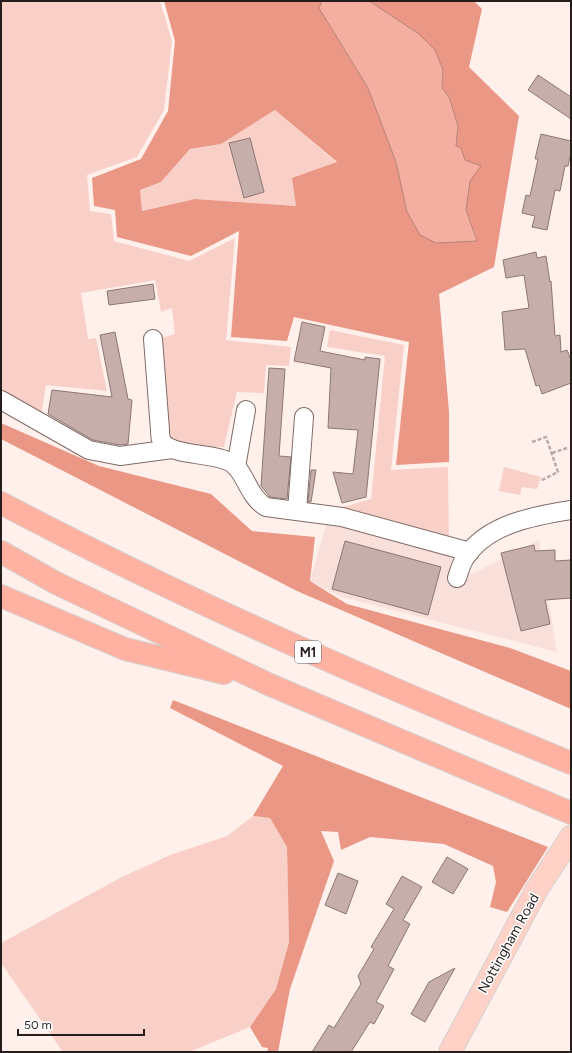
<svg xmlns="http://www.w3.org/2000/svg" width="572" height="1053" font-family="Figtree,sans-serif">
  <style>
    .built { fill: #fae0da }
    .green { fill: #f9d0c8 }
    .forest { fill: #eb9786; fill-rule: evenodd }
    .water { fill: #f4afa1; stroke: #b68379 }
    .building { fill: #c6aeaa; stroke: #8d7772 }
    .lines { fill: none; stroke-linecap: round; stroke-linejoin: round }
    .minor-casing { stroke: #806b66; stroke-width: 20 }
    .major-casing { stroke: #d3d2d1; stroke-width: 24 }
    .highway-casing { stroke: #d3d2d1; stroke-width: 24 }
    .path { stroke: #b8aba8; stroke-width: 2.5; stroke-dasharray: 4 2; stroke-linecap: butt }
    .minor { stroke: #fff; stroke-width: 18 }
    .major { stroke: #ffd1c7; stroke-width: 22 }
    .highway { stroke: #ffb2a2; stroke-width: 22 }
    .labels { text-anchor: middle; stroke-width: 3; stroke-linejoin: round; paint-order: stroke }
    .shield { fill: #fff; stroke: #66615f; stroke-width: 1 }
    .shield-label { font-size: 13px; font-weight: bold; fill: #251d1b }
    .street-label { font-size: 14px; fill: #251d1b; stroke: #fff }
  </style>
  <rect width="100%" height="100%" fill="#fff0ec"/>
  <!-- built -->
  <path class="built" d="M328 518 452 548V567L472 574 539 540 557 652 342 597 310 581Z"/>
  <!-- green -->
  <g class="green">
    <path d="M1 1H160L172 41 164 110 137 157 87 175 90 211 111 214 114 241 189 261 235 238 226 340 291 347 289 366 266 365 264 393 237 392 224 447H213L211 452 171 441 165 435 160 342 162 338 175 334 172 308 161 312 155 280 81 293 88 339 96 338 107 391 46 385 41 417 1 395Z"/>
    <path d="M275 110 337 163 296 206 195 199 142 211 140 190 161 182 190 149 221 144Z"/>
    <path d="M330 330 404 345 391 470 448 467 449 542 330 511 371 499 385 356 327 347Z"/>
    <path d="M504 467 541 477 537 489 522 487 520 495 499 491Z"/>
    <path d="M253 816 270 818 287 847 289 942 276 989 250 1027 189 1052H63L1 963V943L120 878 170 855 227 836Z"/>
  </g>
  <!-- forest -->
  <g class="forest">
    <path d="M164 1H322L319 8 368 88 396 162 407 212 477 240 466 210 469 181 481 166 464 160 461 148 456 146 458 126 449 97 442 88 443 70 435 50 419 34 369 1H474L482 9 469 67 519 116 494 267 439 294 449 412V462L396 465 409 342 294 317 287 341 231 337 239 231 191 256 117 237 115 210 94 206 92 178 141 159 168 111 175 41ZM275 110 337 162 292 178 296 206 195 199 142 211 140 190 161 182 190 149 221 144Z"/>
    <path d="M1 423 99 466 211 494 252 531 315 537 310 581 347 604 510 648 571 671V709L297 591 1 439Z"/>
    <path d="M173 700 548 847 507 912 490 907 496 882 493 866 444 844 370 837 341 850 338 832 321 831 334 861 290 989 278 1052H267L268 1048 262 1047 250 1027 276 989 289 942 287 847 270 818 253 816 283 766 170 708Z"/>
  </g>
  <!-- water -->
  <path class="water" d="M322 1H369L419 34 435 50 443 70 442 88 449 97 458 126 456 146 461 148 465 160 481 166 470 181 466 210 477 241 436 243 420 235 407 212 396 162 368 88 319 8Z"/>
  <!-- building -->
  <g class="building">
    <path d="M538 75 571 97V119L528 90Z"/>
    <path d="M541 134 571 141V153L568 166H565L560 191 555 190 547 230 532 227 535 216 522 213 526 195 530 196 538 159H535Z"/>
    <path d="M250 138 264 192 244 198 229 143Z"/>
    <path d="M536 252 537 258 546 256 550 282 551 281 555 336 560 335 561 352 567 350 571 360V383L542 394 539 385 536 386 525 349 505 350 502 312 529 308 524 275 506 278 503 260Z"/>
    <path d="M153 284 155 299 109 305 107 291Z"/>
    <path d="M302 322 325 327 320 351 365 360V357L380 359 366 497 342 503 333 472 353 474 358 430 328 428 331 368 294 361Z"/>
    <path d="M115 332 128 399 132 400 128 444 120 445 93 440 48 414 52 390 112 397 100 335Z"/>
    <path d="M269 368 285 369 279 456 291 457 287 499 270 497 261 486Z"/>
    <path d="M311 470H316L311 502H308Z"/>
    <path d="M345 541 441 567 428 615 332 589Z"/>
    <path d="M534 545 535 551 555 550V561L571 560V598L545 600 550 624 521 631 501 553Z"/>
    <path d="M447 857 468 869 453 894 432 882Z"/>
    <path d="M338 873 358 881 346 914 325 905Z"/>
    <path d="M402 876 422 887 403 920 410 924 388 966 394 969 376 1002 384 1006 374 1024 370 1022 351 1052H312L329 1025 334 1028 361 984 358 976 374 949 371 947 394 909 386 904Z"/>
    <path d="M455 968 425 1022 411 1014 429 982Z"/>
  </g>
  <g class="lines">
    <defs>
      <g id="minor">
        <path d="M153 339 160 430C160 435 160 440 164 444 177 456 213 453 230 462 245 469 247 496 266 507L342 517 470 552"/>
        <path d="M1 400 89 450 120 456 172 449"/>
        <path d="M236 467 246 410"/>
        <path d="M297 511 304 417"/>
        <path d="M457 578C459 572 461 564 465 558 487 524 533 516 571 510"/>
      </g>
      <path id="major" d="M450 1052 537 889 571 837"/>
      <g id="highway">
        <path d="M1 503C186 601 378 684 571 763"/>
        <path d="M1 552 56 583 268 684 571 813"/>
        <path d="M1 596 125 649 224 673"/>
      </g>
    </defs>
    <!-- minor casing -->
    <use href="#minor" class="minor-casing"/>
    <!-- major casing -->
    <use href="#major" class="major-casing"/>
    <!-- highway casing -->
    <use href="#highway" class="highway-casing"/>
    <!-- path -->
    <g class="path">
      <path d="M532 442 546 437 558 472 540 481"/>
      <path d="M552 453 567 448"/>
    </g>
    <!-- minor -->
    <use href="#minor" class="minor"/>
    <!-- major -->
    <use href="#major" class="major"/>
    <!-- highway -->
    <use href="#highway" class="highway"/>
  </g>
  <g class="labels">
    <!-- shield labels -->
    <rect class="shield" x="295" y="641" width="26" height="22" rx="3"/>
    <g class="shield-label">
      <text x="308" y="657">M1</text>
    </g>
    <!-- street labels -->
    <g class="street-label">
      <text transform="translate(508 943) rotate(-61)" y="5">Nottingham Road</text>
    </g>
  </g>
  <!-- border -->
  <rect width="572" height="1053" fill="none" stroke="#251d1b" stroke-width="4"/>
  <!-- scale -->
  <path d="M18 1029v6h126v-6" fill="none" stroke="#251d1b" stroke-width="2"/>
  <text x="24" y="1029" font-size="12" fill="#251d1b" stroke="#ffffff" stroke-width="3" paint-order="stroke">50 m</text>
</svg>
